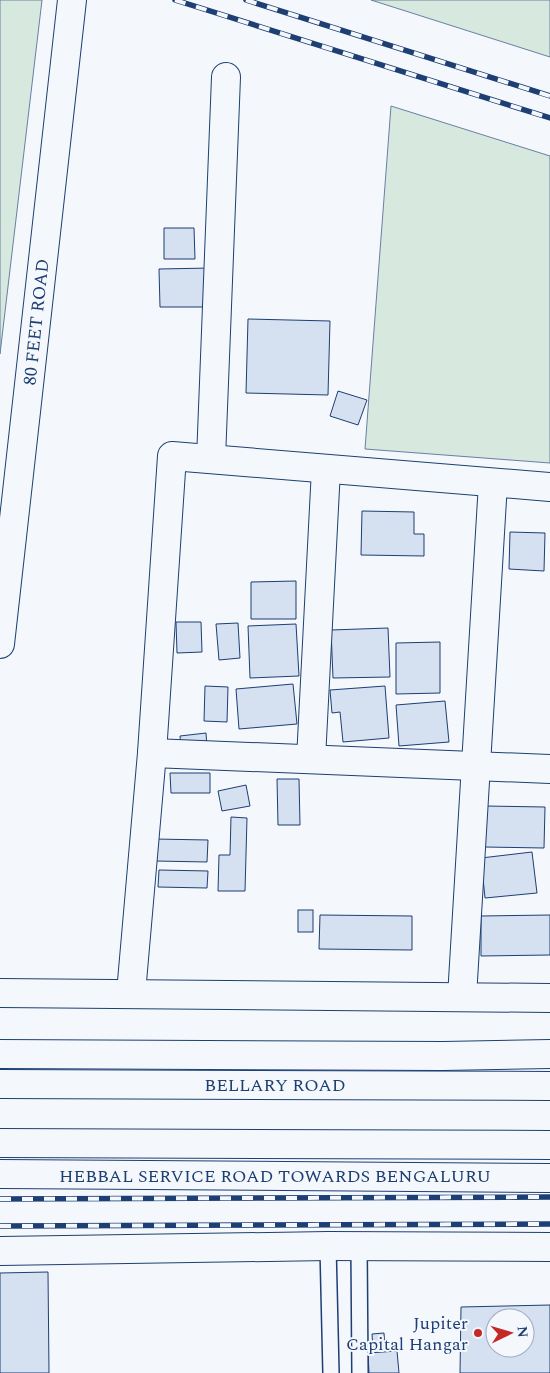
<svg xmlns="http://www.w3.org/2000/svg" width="550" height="1373" font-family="Spectral,serif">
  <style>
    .green { fill: #d7e8df; stroke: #687fa3 }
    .building { fill: #d5e0f0; stroke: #1d3f73; fill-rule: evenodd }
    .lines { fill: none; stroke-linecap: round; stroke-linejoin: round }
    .service-casing { stroke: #1d3f73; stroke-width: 18 }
    .minor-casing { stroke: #1d3f73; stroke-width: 30 }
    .tertiary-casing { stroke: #1d3f73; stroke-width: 30 }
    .trunk-casing { stroke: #1d3f73; stroke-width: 30 }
    .service { stroke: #f4f7fb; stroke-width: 15 }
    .minor { stroke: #f4f7fb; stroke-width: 28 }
    .tertiary { stroke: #f4f7fb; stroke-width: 28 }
    .trunk { stroke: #f4f7fb; stroke-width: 28 }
    .rail-casing { stroke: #1d3f73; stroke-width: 5.5 }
    .rail { stroke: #f4f7fb; stroke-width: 4; stroke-dasharray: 11; stroke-linecap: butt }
    .poi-dot { fill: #c62828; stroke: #f4f7fb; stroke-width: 2 }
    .labels { text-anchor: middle; stroke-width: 4; stroke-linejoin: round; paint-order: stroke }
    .street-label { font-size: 18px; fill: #1d3f73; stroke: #f4f7fb }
    .poi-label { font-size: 18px; fill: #1d3f73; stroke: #f4f7fb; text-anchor: end }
  </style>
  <rect width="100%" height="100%" fill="#f4f7fb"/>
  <!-- green -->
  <g class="green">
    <path d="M0 0H42L0 354Z"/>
    <path d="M371 0H550V57Z"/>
    <path d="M391 106 550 156V463L365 449Z"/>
  </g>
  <!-- building -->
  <g class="building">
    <path d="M164 228H194L195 259H164Z"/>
    <path d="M211 268V307H160L159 269Z"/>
    <path d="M248 319 330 321 328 395 246 393Z"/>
    <path d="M338 391 367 400 358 425 330 416Z"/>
    <path d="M362 511 414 512V534H424V556L361 555Z"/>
    <path d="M510 532 545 533 544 571 509 569Z"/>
    <path d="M296 581V619H251V582Z"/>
    <path d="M176 622H201L202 652 177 653Z"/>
    <path d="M238 623 240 658 219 660 216 624Z"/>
    <path d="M296 624 299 676 250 678 248 626Z"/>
    <path d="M388 628 390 677 333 678 331 630Z"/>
    <path d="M440 642V693L396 694V643Z"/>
    <path d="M293 684 297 724 239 729 236 689Z"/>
    <path d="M205 686 228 687 227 722 204 721Z"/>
    <path d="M385 686 389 738 343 742 340 712 332 713 330 690Z"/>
    <path d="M445 701 449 742 399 746 396 705Z"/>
    <path d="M206 733 207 747 181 750 180 736Z"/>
    <path d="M170 773H210V793H171Z"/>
    <path d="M277 779H299L300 825H278Z"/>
    <path d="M246 785 250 806 222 811 218 791Z"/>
    <path d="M485 806 545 807 544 848 485 847Z"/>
    <path d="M231 817 247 818 245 891H218L219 855H230Z"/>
    <path d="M155 839 208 840 207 862 155 861Z"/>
    <path d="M532 852 537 893 485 898 481 858Z"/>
    <path d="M159 870 208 871 207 888 158 887Z"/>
    <rect x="298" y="910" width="15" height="22"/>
    <path d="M320 915 412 916V950L319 949Z"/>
    <path d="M550 915V955L481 956V916Z"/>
    <path d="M48 1272 49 1373H0V1273Z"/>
    <path d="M550 1305V1373H460L461 1307ZM495 1318H525V1348H495Z"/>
    <path d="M384 1333 385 1349H373L372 1334Z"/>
    <path d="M397 1351 399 1373H369L368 1353Z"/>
  </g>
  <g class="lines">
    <defs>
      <g id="service">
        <path d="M328 1246 331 1373"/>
        <path d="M359 1246 360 1373"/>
      </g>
      <g id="minor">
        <path d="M211 459 226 77"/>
        <path d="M152 753 550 769"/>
        <path d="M311 759 326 469"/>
        <path d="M131 993 152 753 172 456 550 487"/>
        <path d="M462 997 493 483"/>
      </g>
      <g id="tertiary">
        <path d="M0 644 72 0"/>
        <path d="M0 993 550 998"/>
        <path d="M0 1251 328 1246 550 1247"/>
      </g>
      <g id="trunk">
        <path d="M0 1054 443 1056 550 1054"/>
        <path d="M0 1084 550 1086"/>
        <path d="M0 1143 550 1145"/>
        <path d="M0 1174 550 1178"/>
      </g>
    </defs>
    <!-- service casing -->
    <use href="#service" class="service-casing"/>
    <!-- minor casing -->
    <use href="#minor" class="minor-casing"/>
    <!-- tertiary casing -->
    <use href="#tertiary" class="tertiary-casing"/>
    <!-- trunk casing -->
    <use href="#trunk" class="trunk-casing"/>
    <!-- service -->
    <use href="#service" class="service"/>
    <!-- minor -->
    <use href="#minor" class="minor"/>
    <!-- tertiary -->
    <use href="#tertiary" class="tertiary"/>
    <!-- trunk -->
    <use href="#trunk" class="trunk"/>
    <defs>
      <g id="rail">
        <path d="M175 0 550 118"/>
        <path d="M246 0 550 96"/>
        <path d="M0 1199 550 1197"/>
        <path d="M0 1226 550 1224"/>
      </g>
    </defs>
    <!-- rail casing -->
    <use href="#rail" class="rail-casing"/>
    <!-- rail -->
    <use href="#rail" class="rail"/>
  </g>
  <!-- markers -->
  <circle class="poi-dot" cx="478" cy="1333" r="5"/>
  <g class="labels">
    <!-- street labels -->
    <g class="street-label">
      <text transform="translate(36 322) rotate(-84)" y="6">80 FEET ROAD</text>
      <text x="275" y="1091">BELLARY ROAD</text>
      <text x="275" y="1182">HEBBAL SERVICE ROAD TOWARDS BENGALURU</text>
    </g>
    <!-- poi labels -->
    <g class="poi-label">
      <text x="468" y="1329">Jupiter<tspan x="468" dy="21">Capital Hangar</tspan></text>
    </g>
  </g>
  <!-- north arrow -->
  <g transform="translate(510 1333) rotate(85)"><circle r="24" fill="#f4f7fb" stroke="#9eadc5"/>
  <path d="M0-4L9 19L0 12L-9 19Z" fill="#c62828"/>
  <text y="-8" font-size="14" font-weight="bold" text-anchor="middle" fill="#1d3f73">N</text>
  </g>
</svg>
